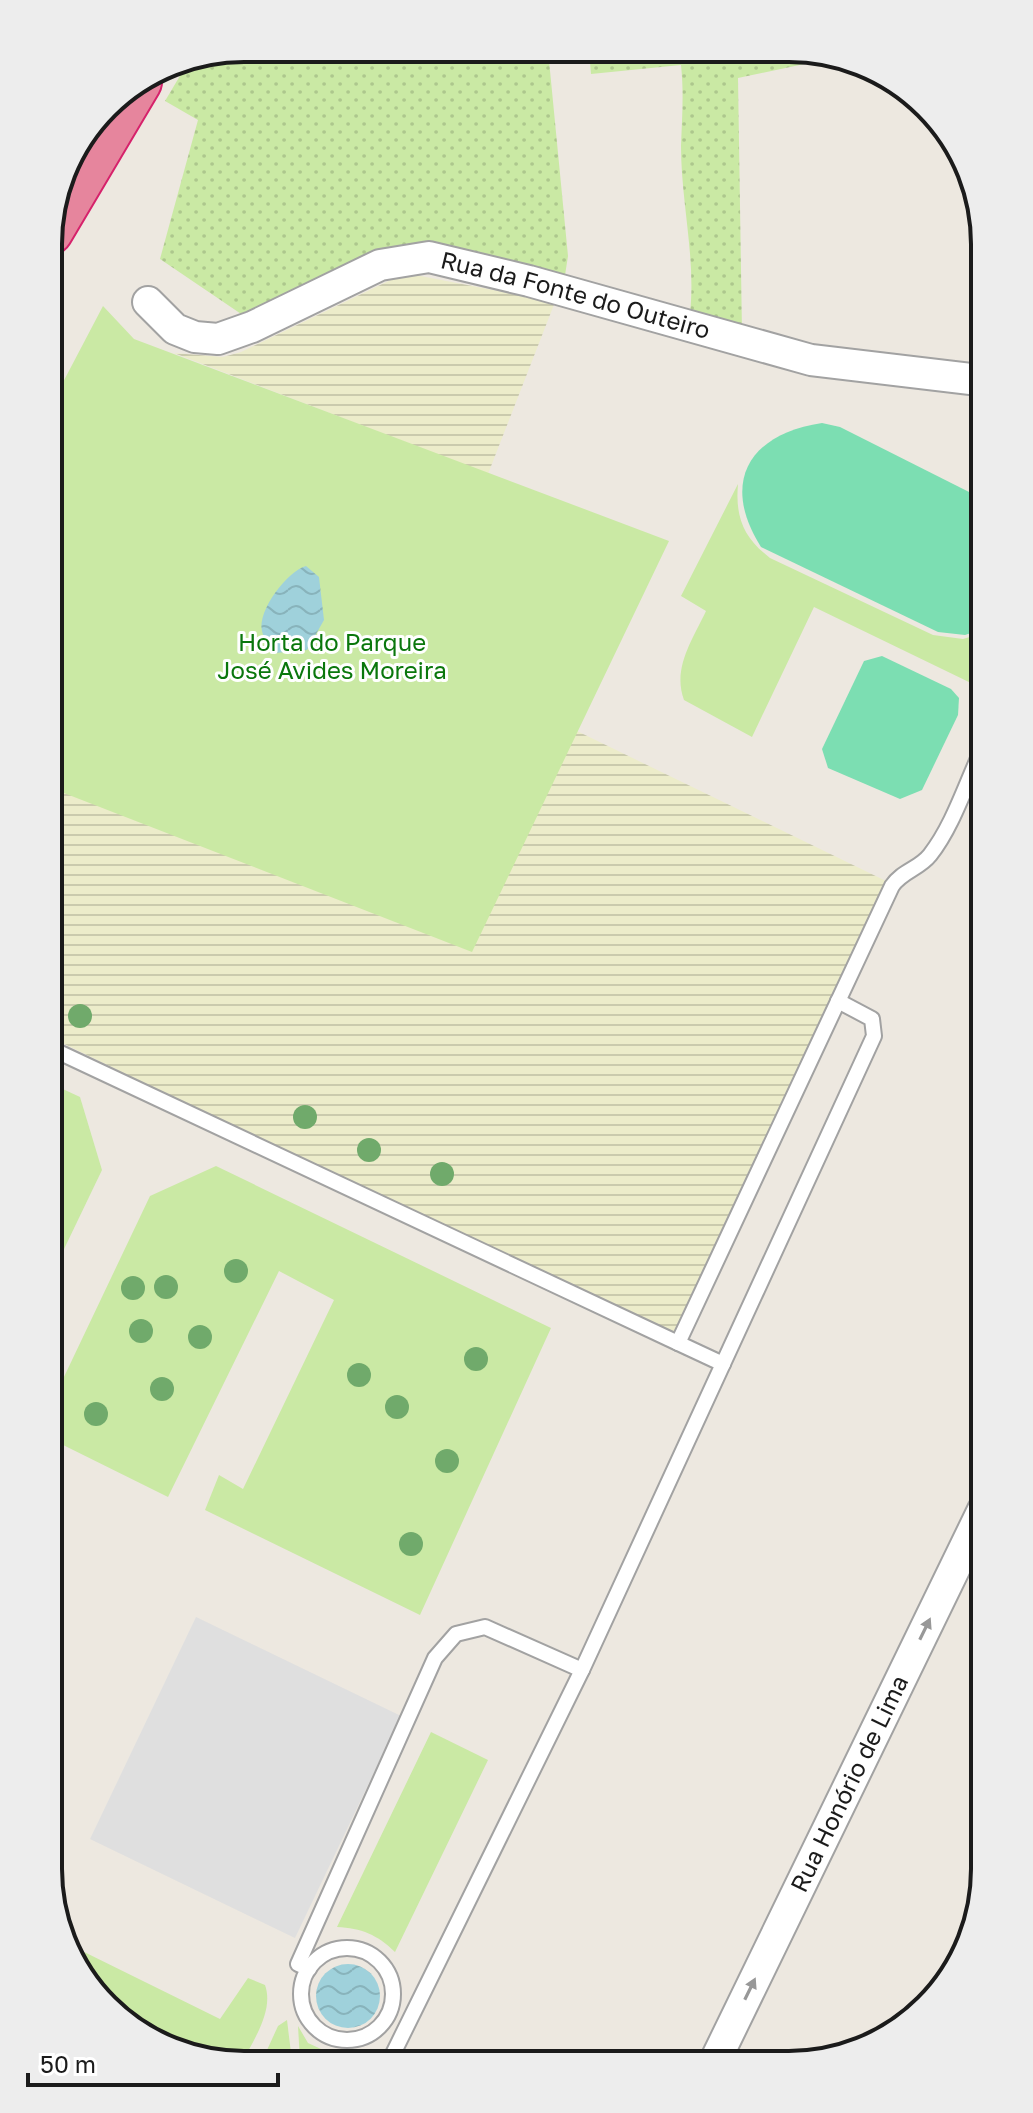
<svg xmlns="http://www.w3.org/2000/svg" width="1033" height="2113" font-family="'Golos Text',sans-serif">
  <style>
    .farmland { fill: url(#farmland-rules) }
    .grass { fill: url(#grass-dots) }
    .garden { fill: #cae9a4 }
    .pitch { fill: #7cdeb2 }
    .parking { fill: #dfdfdf }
    .water { fill: url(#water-waves) }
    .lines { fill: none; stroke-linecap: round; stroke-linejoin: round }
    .service-casing { stroke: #a2a2a2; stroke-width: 18 }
    .minor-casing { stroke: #a2a2a2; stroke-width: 34 }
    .motorway-casing { stroke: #d6226b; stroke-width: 48 }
    .service { stroke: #fff; stroke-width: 14 }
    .minor { stroke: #fff; stroke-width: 30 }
    .motorway { stroke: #e6859d; stroke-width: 44 }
    .tree { fill: #70aa6b }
    .oneway { fill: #989898 }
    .labels { text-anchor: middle; stroke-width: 6; stroke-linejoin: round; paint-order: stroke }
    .street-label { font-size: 24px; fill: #1b1b1b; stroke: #fff }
    .park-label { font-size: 24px; fill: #0a770c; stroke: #fff }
    .rim { fill: none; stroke: #1b1b1b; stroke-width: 4 }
  </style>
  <defs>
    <pattern id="farmland-rules" width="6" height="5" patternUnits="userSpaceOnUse" patternTransform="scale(2)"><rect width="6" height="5" fill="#ececca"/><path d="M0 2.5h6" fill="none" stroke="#cacaad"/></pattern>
    <pattern id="grass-dots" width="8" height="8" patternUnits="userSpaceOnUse" patternTransform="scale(2)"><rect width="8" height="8" fill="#cae9a4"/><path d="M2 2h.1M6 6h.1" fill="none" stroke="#adc78d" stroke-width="1.8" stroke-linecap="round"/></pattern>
    <pattern id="water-waves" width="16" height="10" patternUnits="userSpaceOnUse" patternTransform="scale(2)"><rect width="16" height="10" fill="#9fd1db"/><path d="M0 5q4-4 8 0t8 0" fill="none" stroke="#88b3bb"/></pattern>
  </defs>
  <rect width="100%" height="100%" fill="#ede8e0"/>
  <!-- farmland -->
  <g class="farmland">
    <path d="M405 273 555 302 488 474 174 353 223 357 241 352Z"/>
    <path d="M544 715 886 881 678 1343 52 1038 51 775Z"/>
  </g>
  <!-- grass -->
  <g class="grass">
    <path d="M244 48 548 50 568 256 563 288 440 251 250 320 160 259 198 120 165 101 190 59Z"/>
    <path d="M589 50 827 52 837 57 738 78 742 332 690 314C696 257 681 203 681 146 682 118 684 93 681 65L591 74Z"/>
  </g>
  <!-- garden -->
  <g class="garden">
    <path d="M103 306 134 339 669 541 472 952 51 788 50 407Z"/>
    <path d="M738 484C735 518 744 538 770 558L933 635 963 639 980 634V671L973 684 814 607 752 737 684 700C672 668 693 639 706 611L681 596Z"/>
    <path d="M52 1084 80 1097 102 1170 53 1272Z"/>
    <path d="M216 1166 551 1328 420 1615 205 1510 219 1475 243 1489 334 1300 279 1271 168 1497 53 1440V1400L150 1196Z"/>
    <path d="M431 1732 488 1760 395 1952C378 1935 361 1928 337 1927Z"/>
    <path d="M70 1945 220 2019 248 1978 265 1985C274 2010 254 2039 243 2061H206L114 2016Z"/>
    <path d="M287 2020 292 2061H262L278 2026Z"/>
    <path d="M298 2026 308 2043 347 2061H300Z"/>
  </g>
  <!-- pitch -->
  <g class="pitch">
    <path d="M822 423 840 427 979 497 980 630 965 635 938 632 761 547C720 482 749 434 822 423Z"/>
    <path d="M882 656 951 689 959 698 958 715 922 790 900 799 828 768 822 749 864 661Z"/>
  </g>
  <!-- parking -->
  <path class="parking" d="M196 1617 401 1716 295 1938 90 1839Z"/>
  <!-- water -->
  <g class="water">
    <path d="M306 566 319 577 324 620 307 650 275 653C271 647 263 638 262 631 257 610 288 571 306 566Z"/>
    <circle cx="348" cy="1996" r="32"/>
  </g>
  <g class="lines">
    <defs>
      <g id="service">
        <path d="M52 1049 678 1343"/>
        <path d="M723 1364 678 1343 892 886C902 871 919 869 930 855 952 827 965 787 980 754"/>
        <circle cx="347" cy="1994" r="46"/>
        <path d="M309 1969 298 1964 435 1658 456 1634 485 1627 582 1670"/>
        <path d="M390 2060 582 1670 874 1036 872 1019 838 1001"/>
      </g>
      <g id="minor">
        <path id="s1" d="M148 302 175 329 195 337 218 339 252 327 380 265 429 257 529 281 811 360 979 380"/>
        <path id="s2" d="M716 2059 983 1510"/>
      </g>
      <path id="motorway" d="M50 232 139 82"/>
    </defs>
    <!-- service casing -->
    <use href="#service" class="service-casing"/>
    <!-- minor casing -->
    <use href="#minor" class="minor-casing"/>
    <!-- motorway casing -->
    <use href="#motorway" class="motorway-casing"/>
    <!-- service -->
    <use href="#service" class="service"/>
    <!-- minor -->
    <use href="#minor" class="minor"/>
    <!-- motorway -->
    <use href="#motorway" class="motorway"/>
  </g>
  <!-- trees -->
  <g class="tree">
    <circle cx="80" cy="1016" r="12"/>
    <circle cx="305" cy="1117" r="12"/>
    <circle cx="369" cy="1150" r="12"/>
    <circle cx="442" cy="1174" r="12"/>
    <circle cx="236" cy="1271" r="12"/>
    <circle cx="166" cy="1287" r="12"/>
    <circle cx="133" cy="1288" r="12"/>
    <circle cx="141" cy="1331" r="12"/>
    <circle cx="200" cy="1337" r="12"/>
    <circle cx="476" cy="1359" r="12"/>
    <circle cx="359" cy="1375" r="12"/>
    <circle cx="162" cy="1389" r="12"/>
    <circle cx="397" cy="1407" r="12"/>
    <circle cx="96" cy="1414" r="12"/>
    <circle cx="447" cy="1461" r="12"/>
    <circle cx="411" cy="1544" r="12"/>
  </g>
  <!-- one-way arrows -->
  <defs><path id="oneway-solid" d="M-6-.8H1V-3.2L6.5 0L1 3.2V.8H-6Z" transform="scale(2)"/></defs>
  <g class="oneway">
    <use href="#oneway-solid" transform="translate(925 1629) rotate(-64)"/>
    <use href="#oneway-solid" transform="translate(750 1989) rotate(-64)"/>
  </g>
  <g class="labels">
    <!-- street labels -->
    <g class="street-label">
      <text dy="8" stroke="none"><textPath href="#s1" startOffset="462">Rua da Fonte do Outeiro</textPath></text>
      <text dy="8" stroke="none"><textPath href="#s2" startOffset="306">Rua Honório de Lima</textPath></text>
    </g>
    <!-- park labels -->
    <g class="park-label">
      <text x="332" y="651">Horta do Parque<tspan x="332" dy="28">José Avides Moreira</tspan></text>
    </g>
  </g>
  <!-- crop -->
  <path d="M0 0H1033V2113H0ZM244 62H789A182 182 0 0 1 971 244V1869A182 182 0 0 1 789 2051H244A182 182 0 0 1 62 1869V244A182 182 0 0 1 244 62Z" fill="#ededed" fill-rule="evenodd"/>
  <path class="rim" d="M244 62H789A182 182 0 0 1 971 244V1869A182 182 0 0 1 789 2051H244A182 182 0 0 1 62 1869V244A182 182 0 0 1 244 62Z"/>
  <!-- scale -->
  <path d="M28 2073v12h250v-12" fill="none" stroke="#1b1b1b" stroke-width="4"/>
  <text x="40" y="2073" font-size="24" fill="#1b1b1b" stroke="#ffffff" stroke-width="6" paint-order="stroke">50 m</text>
</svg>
